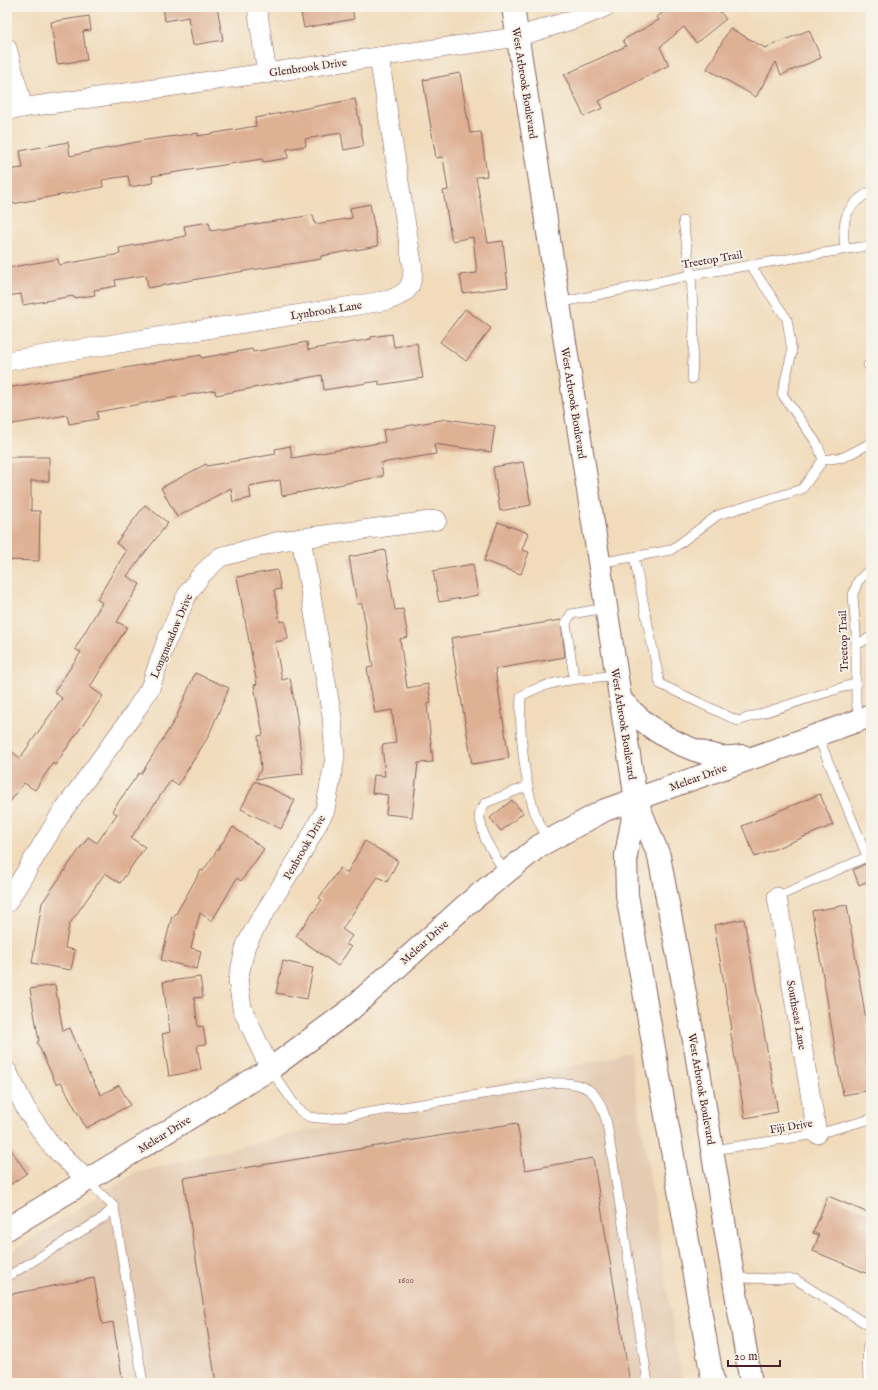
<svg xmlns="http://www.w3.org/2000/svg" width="878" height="1390" font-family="'IM FELL English',serif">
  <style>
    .built { fill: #e4cbb2 }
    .building { fill: #deb094 }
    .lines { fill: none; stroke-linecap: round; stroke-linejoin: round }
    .service-casing { stroke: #84615d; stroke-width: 10 }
    .minor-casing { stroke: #84615d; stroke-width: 20 }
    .tertiary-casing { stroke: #84615d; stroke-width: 24 }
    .service { stroke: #fff; stroke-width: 9 }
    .minor { stroke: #fff; stroke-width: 19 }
    .tertiary { stroke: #fff; stroke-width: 22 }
    .labels { text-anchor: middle; stroke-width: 4; stroke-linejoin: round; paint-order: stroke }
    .number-label { font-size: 9px; fill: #6f4345 }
    .street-label { font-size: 11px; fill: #4a1f2b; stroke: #f7f3e8 }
  </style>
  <rect width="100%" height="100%" fill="#f7f3e8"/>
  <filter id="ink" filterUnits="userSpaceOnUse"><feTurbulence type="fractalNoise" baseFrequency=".025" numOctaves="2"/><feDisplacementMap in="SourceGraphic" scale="8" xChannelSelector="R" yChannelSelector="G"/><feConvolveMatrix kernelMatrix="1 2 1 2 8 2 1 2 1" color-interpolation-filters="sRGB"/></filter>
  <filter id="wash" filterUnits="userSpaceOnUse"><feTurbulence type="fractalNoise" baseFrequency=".012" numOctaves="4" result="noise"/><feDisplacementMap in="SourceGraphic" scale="16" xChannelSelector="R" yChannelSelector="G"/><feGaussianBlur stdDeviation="0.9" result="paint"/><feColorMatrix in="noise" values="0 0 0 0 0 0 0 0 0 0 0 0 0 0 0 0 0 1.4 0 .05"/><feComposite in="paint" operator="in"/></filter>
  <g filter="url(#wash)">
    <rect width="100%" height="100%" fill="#f1dbbb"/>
    <!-- built -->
    <path class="built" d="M630 1052 682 1383H7V1255L134 1173Z"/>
    <g id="blocks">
      <!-- building -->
      <g class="building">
        <path d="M163 7H217L223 40 193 45 188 17 165 21Z"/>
        <path d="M300 7H352L354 19 304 28Z"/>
        <path d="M669 7H716L726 19 696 43 684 27 660 47 669 65 599 101 603 108 584 116 564 75 626 46 623 40 659 20 657 17Z"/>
        <path d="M89 16 91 30 83 31 87 60 57 64 51 22Z"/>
        <path d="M730 28 765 48 809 30 821 58 781 75 776 62 756 97 707 69Z"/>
        <path d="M460 73 470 133 481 132 487 176 476 177 488 243 503 241 508 287 463 293 460 275 477 273 473 237 452 241 443 191 448 190 443 157 436 158 423 80Z"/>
        <path d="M355 99 364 146 344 150 341 133 305 139 306 146 287 149 288 158 263 162 262 159 152 176 153 183 130 187 128 176 102 180 103 187 7 205V170L23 168 20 151 68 142 70 156 146 140 198 133V136L256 126 255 118Z"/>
        <path d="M370 204 378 246 321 256V259L226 274 148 288 146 275 115 280 116 286 94 290 95 295 74 298 73 296 23 305 21 294 7 296V268L58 259 59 265 120 254 119 248 186 236 184 226 209 222 211 231 313 215 315 224 352 218 350 208Z"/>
        <path d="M465 309 491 328 466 361 440 342Z"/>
        <path d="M392 334 394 347 417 343 423 378 379 385V381L324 390 322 375 216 395 215 390 97 412 98 419 69 424 67 415 7 425V388L201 355V358L252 349 253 352 307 342 308 350 371 339V337Z"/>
        <path d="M447 419 495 426 491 452 434 444 436 454 381 463 383 476 282 496 280 480 249 486 251 498 233 502 231 488 177 517 161 488 206 464 207 466 276 454 275 449 290 446 292 458 385 442 383 430Z"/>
        <path d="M7 457H49V481H31V511H40L39 561 7 560Z"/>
        <path d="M523 462 531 505 500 511 493 467Z"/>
        <path d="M145 505 168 523 127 576 140 584 117 622 127 627 90 687 103 696 55 765 53 763 35 790 24 783 7 806V748L20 758 62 698 54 692 81 652 75 649 102 603 97 599 126 551 116 543Z"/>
        <path d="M498 522 528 533 522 550 529 552 521 574 484 561Z"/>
        <path d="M385 550 395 610 403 609 408 637 400 639 407 688 428 684 431 703 427 704 433 762 418 763 412 817 386 814 388 795 372 793 374 775 385 776 382 745 396 743 392 710 375 713 367 668 373 667 362 604H357L349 557Z"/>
        <path d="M473 564 478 595 439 602 433 571Z"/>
        <path d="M277 570 281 589 274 590 280 622 285 621 288 639 275 642 282 680 290 678 297 718 303 774 256 779 261 769 258 736 263 735 254 685 257 684 237 577Z"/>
        <path d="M561 620 565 657 495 669 509 758 472 764 451 638Z"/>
        <path d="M195 673 229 688 208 737 178 785 171 780 131 838 145 847 120 883 105 873 69 925 65 948 75 950 71 970 32 963 42 903 88 837 97 843 117 814 112 811 139 773 141 774 176 718Z"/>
        <path d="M255 781 295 800 281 829 241 809Z"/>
        <path d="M820 794 833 825 755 857 742 826Z"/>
        <path d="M512 800 523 813 501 831 490 818Z"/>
        <path d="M233 827 264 849 241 881 237 878 212 921 200 913 191 948 201 951 197 969 161 960 172 916 174 917 201 870 203 871Z"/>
        <path d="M365 841 398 861 387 882 378 877 342 929 352 936 346 944 351 947 338 966 296 936 322 900 319 898 340 868 347 873Z"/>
        <path d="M865 864 866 866 871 864V880L859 885 853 870Z"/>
        <path d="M847 905 871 1051V1090L843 1095 812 911Z"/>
        <path d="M744 919 778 1112 745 1118 730 1029H732L714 925Z"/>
        <path d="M283 961 313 968 307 999 276 993Z"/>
        <path d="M200 977 203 997 194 998 198 1027 203 1026 206 1044 197 1045 201 1070 169 1076 162 1034 170 1032 163 982Z"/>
        <path d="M55 985 63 1031 70 1028 88 1072 101 1095 119 1085 130 1105 86 1128 61 1082 56 1084 37 1042 39 1041 30 989Z"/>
        <path d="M517 1123 525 1170 593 1158 630 1383H216L183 1178Z"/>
        <path d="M7 1144 27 1173 7 1187Z"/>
        <path d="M828 1196 871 1214V1275L813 1251 819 1235 813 1233Z"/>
        <path d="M94 1278 102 1324 113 1322 123 1383H7V1295Z"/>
      </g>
    </g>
  </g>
  <g filter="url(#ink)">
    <use href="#blocks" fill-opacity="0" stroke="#84615d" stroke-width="1"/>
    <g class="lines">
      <defs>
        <g id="service">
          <path d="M683 221 691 275 694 327 692 379"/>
          <path d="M845 249C841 220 845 206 871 191"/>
          <path d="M559 303 691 275 860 247H871"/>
          <path d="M868 365 871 364"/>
          <path d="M823 460 844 457 871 443"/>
          <path d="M634 557 660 684 738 721 856 683"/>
          <path d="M599 563 671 550 718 515 802 489 823 460 818 445 782 394 792 352 787 319 750 265"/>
          <path d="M856 645 871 637"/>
          <path d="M574 678 566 623 571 614 606 608"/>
          <path d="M860 720 856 702V633L853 595 858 581 871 568"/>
          <path d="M817 734 867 856"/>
          <path d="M549 841C543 830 536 818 533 807 524 777 519 727 521 696 555 677 580 680 617 675"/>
          <path d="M505 873 485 839 479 815 485 803 528 786"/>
          <path d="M777 897 871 855"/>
          <path d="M270 1069 298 1109 309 1117 328 1119 552 1083C587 1081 599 1091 607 1124L648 1383"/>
          <path d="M713 1150 817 1134 871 1119"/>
          <path d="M88 1181 114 1207 143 1383"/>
          <path d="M7 1277 103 1218 114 1207"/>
          <path d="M734 1278 795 1279 871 1327"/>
          <path d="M868 1383 867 1349 871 1342"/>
        </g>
        <g id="minor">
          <path d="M257 7 267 74"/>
          <path d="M7 48 23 108"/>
          <path d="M7 110 517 37 581 17 605 7"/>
          <path d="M7 361 389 300C407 293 412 289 413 269L379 57"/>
          <path d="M777 897 817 1134"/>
          <path d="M7 903 62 812 132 716 150 688 166 642 187 595 201 575 220 557 280 541 437 520"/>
          <path d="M270 1069 242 1008 238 980 246 945 258 923 303 851 325 810 335 758 332 717 301 538"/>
          <path d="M7 1071 26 1109 51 1145 88 1181"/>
        </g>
        <g id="tertiary">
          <path d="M513 7 636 800 659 856 694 1041 751 1383"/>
          <path d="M620 699C648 730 680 750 722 757 728 758 737 756 743 756"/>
          <path d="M636 800 626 855 627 895 713 1383"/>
          <path d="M7 1229 270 1069 350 1010 466 905 539 846 605 810 871 716"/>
        </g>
      </defs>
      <!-- service casing -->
      <use href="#service" class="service-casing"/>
      <!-- minor casing -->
      <use href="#minor" class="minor-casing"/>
      <!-- tertiary casing -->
      <use href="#tertiary" class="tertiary-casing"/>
      <!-- service -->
      <use href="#service" class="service"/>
      <!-- minor -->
      <use href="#minor" class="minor"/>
      <!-- tertiary -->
      <use href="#tertiary" class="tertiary"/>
    </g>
  </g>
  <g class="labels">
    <!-- number labels -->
    <g class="number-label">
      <text x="406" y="1283">1600</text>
    </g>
    <!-- street labels -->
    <g class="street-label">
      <text transform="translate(308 67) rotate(-8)" y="4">Glenbrook Drive</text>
      <text transform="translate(525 83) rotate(81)" y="4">West Arbrook Boulevard</text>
      <text transform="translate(712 259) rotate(-10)" y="4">Treetop Trail</text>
      <text transform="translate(326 310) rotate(-9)" y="4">Lynbrook Lane</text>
      <text transform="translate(574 403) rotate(81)" y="4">West Arbrook Boulevard</text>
      <text transform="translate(171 636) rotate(-67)" y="4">Longmeadow Drive</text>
      <text transform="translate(843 641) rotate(-92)" y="4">Treetop Trail</text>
      <text transform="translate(624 724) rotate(81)" y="4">West Arbrook Boulevard</text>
      <text transform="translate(698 777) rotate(-20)" y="4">Melear Drive</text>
      <text transform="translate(304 847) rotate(-60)" y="4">Penbrook Drive</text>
      <text transform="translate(424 942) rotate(-42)" y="4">Melear Drive</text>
      <text transform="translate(797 1015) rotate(80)" y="4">Southseas Lane</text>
      <text transform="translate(702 1089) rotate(80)" y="4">West Arbrook Boulevard</text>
      <text transform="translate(791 1126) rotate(-9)" y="4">Fiji Drive</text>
      <text transform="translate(164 1134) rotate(-32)" y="4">Melear Drive</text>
    </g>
  </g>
  <!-- margin -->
  <rect width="878" height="1390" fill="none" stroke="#f7f3e8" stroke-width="24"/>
  <!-- scale -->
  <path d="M728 1360v6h52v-6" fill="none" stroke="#4a1f2b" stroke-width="2"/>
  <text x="734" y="1360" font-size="12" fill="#4a1f2b" stroke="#f7f3e8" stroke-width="3" paint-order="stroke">20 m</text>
</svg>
